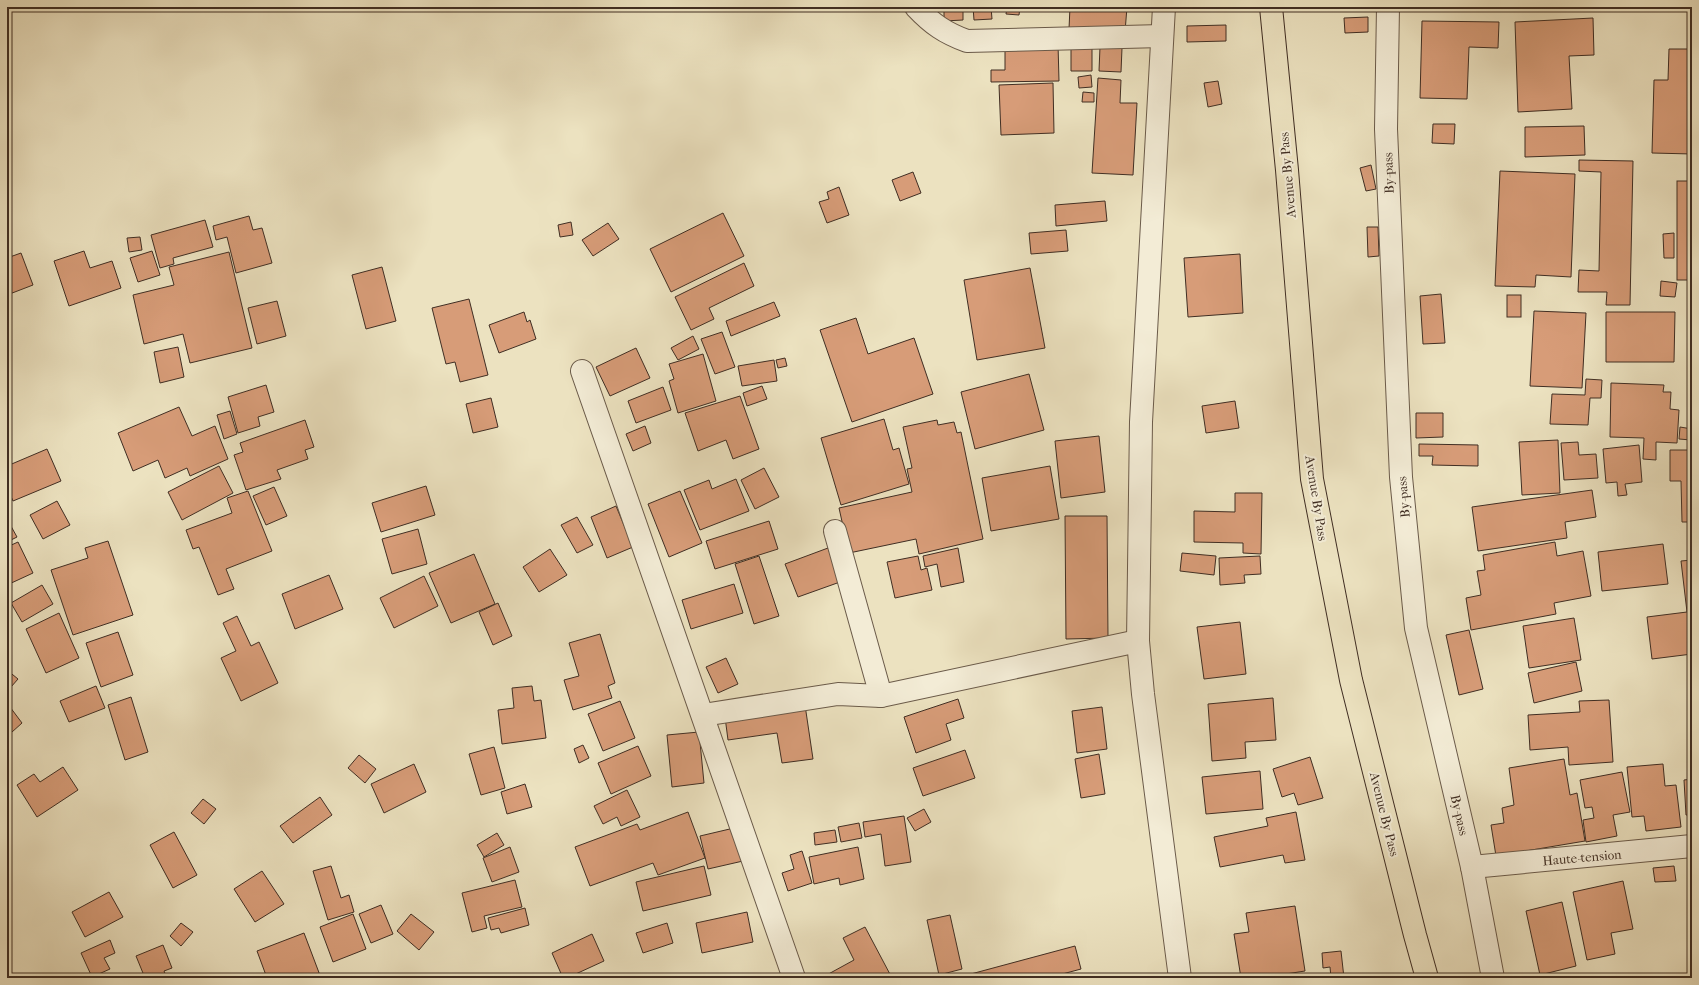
<svg xmlns="http://www.w3.org/2000/svg" width="1699" height="985" font-family="'IM FELL French Canon',serif">
  <style>
    .building { fill: #d79c78; stroke: #402e23 }
    .lines { fill: none; stroke-linecap: round; stroke-linejoin: round }
    .minor-casing { stroke: #6b5b4a; stroke-width: 24 }
    .trunk-casing { stroke: #402e23; stroke-width: 24 }
    .minor { stroke: #f3ecd6; stroke-width: 22 }
    .trunk { stroke: #ece2c0; stroke-width: 22 }
    .labels { text-anchor: middle; stroke-width: 4; stroke-linejoin: round; paint-order: stroke }
    .street-label { font-size: 13px; fill: #402e23; stroke: #f3ecd6 }
  </style>
  <rect width="100%" height="100%" fill="#ece2c0"/>
  <filter id="stains"><feTurbulence type="fractalNoise" baseFrequency=".005" numOctaves="4"/><feColorMatrix values="0 0 0 0 .2 0 0 0 0 .09 0 0 0 0 .02 0 0 0 .5 -.17"/></filter>
  <radialGradient id="worn" r=".72"><stop offset=".6" stop-color="#630" stop-opacity="0"/><stop offset="1" stop-color="#630" stop-opacity=".3"/></radialGradient>
  <!-- building -->
  <g class="building">
    <path d="M944 7H963V20L944 21Z"/>
    <path d="M973 7H991L992 19 974 20Z"/>
    <path d="M1007 7H1020L1019 15 1006 14Z"/>
    <path d="M1070 7H1127L1125 32 1069 29Z"/>
    <path d="M1368 17V32L1345 33 1344 18Z"/>
    <path d="M1593 18 1594 55 1569 56 1572 109 1518 112 1515 22Z"/>
    <path d="M1422 21 1499 22 1498 48 1469 47 1467 99 1420 98Z"/>
    <path d="M1226 25V41L1187 42V26Z"/>
    <path d="M1058 44 1059 81 991 82V70H1005V45Z"/>
    <path d="M1071 45 1092 46V71H1071Z"/>
    <path d="M1100 47 1122 48 1121 72 1099 71Z"/>
    <path d="M1669 49H1692V154L1652 153 1654 80H1668Z"/>
    <path d="M1091 75 1092 87 1079 88 1078 77Z"/>
    <path d="M1098 78 1121 80 1120 103H1137L1133 175 1092 173Z"/>
    <path d="M1218 81 1222 104 1208 107 1204 83Z"/>
    <path d="M1053 83 1054 133 1001 135 999 85Z"/>
    <path d="M1083 92 1094 93V102H1082Z"/>
    <path d="M1433 124H1455L1454 144 1432 143Z"/>
    <path d="M1584 126 1585 155 1525 157V127Z"/>
    <path d="M1579 160 1633 161 1630 305H1606L1607 292H1578L1579 270 1599 271 1601 172 1579 171Z"/>
    <path d="M1371 165 1376 189 1366 191 1360 168Z"/>
    <path d="M1500 171 1575 174 1571 277 1536 275 1535 287 1495 286Z"/>
    <path d="M913 172 921 193 900 201 892 180Z"/>
    <rect x="1677" y="181" width="15" height="99"/>
    <path d="M839 187 849 215 827 223 819 202 829 199 827 192Z"/>
    <path d="M1105 201 1107 221 1056 226 1055 205Z"/>
    <path d="M723 213 744 256 671 292 650 249Z"/>
    <path d="M249 216 253 230 262 228 272 263 236 273 227 237 216 240 213 226Z"/>
    <path d="M205 220 213 247 173 258 174 264 160 268 151 235Z"/>
    <path d="M571 222 573 235 560 237 558 225Z"/>
    <path d="M608 223 619 239 593 256 582 240Z"/>
    <path d="M1367 227H1378L1379 256 1368 257Z"/>
    <path d="M1066 230 1068 251 1031 254 1029 233Z"/>
    <path d="M1674 233V258H1664L1663 234Z"/>
    <path d="M140 237 142 250 129 252 127 238Z"/>
    <path d="M84 251 90 268 112 261 121 288 69 306 54 261Z"/>
    <path d="M152 251 160 275 138 282 130 258Z"/>
    <path d="M229 252 252 348 190 363 183 334 144 344 133 295 174 285 169 267Z"/>
    <path d="M21 253 33 285 7 295V258Z"/>
    <path d="M1240 254 1243 313 1188 317 1184 258Z"/>
    <path d="M744 263 754 286 709 308 714 319 691 330 675 297Z"/>
    <path d="M382 267 396 321 366 329 352 275Z"/>
    <path d="M1030 268 1045 348 977 360 964 280Z"/>
    <path d="M1661 281 1677 283 1675 297 1660 296Z"/>
    <path d="M1441 294 1445 343 1423 344 1420 296Z"/>
    <rect x="1507" y="295" width="14" height="22"/>
    <path d="M469 299 488 375 460 382 455 362 446 364 432 308Z"/>
    <path d="M277 301 286 336 257 344 248 308Z"/>
    <path d="M774 302 780 316 731 336 726 321Z"/>
    <path d="M1534 311 1586 313 1582 388 1530 386Z"/>
    <path d="M524 312 527 322 530 320 536 339 499 353 489 325Z"/>
    <path d="M1606 312H1675L1674 362H1606Z"/>
    <path d="M856 318 868 354 914 338 933 394 852 422 820 330Z"/>
    <path d="M722 332 735 367 715 374 701 339Z"/>
    <path d="M693 336 699 349 678 360 671 348Z"/>
    <path d="M178 347 184 377 160 383 154 352Z"/>
    <path d="M636 348 650 378 610 396 596 367Z"/>
    <path d="M703 354 716 401 678 413 669 381 674 379 669 364Z"/>
    <path d="M785 358 787 366 778 368 776 360Z"/>
    <path d="M774 360 777 381 742 386 738 366Z"/>
    <path d="M1029 374 1044 430 975 449 961 392Z"/>
    <path d="M1586 379 1602 380 1601 398H1590L1588 425 1550 424 1552 394 1585 395Z"/>
    <path d="M1611 383 1664 385 1663 392H1671L1670 409 1679 410 1677 443 1656 442V460L1643 459 1644 438 1610 437Z"/>
    <path d="M266 385 274 412 258 417 260 426 238 433 228 397Z"/>
    <path d="M762 386 767 399 747 406 743 393Z"/>
    <path d="M663 387 671 410 636 423 628 401Z"/>
    <path d="M740 396 759 449 733 459 726 440 698 451 685 413Z"/>
    <path d="M491 398 498 427 473 433 466 404Z"/>
    <path d="M1235 401 1239 428 1206 433 1202 406Z"/>
    <path d="M179 407 192 436 215 426 228 459 190 476 187 468 165 478 158 460 133 471 118 433Z"/>
    <path d="M230 411 237 434 224 439 217 415Z"/>
    <path d="M1416 413H1443V437L1416 438Z"/>
    <path d="M884 419 893 450 899 448 909 484 841 505 821 438Z"/>
    <path d="M305 420 314 447 305 450 308 459 277 470 281 479 246 490 234 455 243 452 240 443Z"/>
    <path d="M937 420 938 425 954 422 957 433 961 432 983 539 919 554 916 539 849 553 839 508 912 492 907 469 912 468 903 427Z"/>
    <path d="M645 426 651 443 633 451 626 434Z"/>
    <path d="M1680 427 1692 429 1691 440 1679 439Z"/>
    <path d="M1099 436 1105 492 1061 498 1055 441Z"/>
    <path d="M1558 440 1560 493 1522 495 1519 442Z"/>
    <path d="M1578 442 1579 455 1596 454 1598 478 1564 480 1561 443Z"/>
    <path d="M1419 444 1478 445V466L1432 465 1433 456H1419Z"/>
    <path d="M1639 445 1642 482 1625 484 1627 495 1618 496 1617 482 1606 483 1603 449Z"/>
    <path d="M47 449 61 481 13 501 7 487V466Z"/>
    <path d="M1670 450H1692V522H1682L1681 481H1670Z"/>
    <path d="M219 466 233 493 182 520 168 492Z"/>
    <path d="M1050 466 1059 519 991 531 982 478Z"/>
    <path d="M764 468 779 497 755 509 741 480Z"/>
    <path d="M736 479 749 511 700 530 684 490 709 480 712 489Z"/>
    <path d="M426 486 435 515 381 532 372 503Z"/>
    <path d="M274 487 287 516 266 525 253 496Z"/>
    <path d="M1592 490 1596 517 1565 522 1567 538 1478 551 1472 507Z"/>
    <path d="M248 491 272 551 226 569 234 589 218 595 199 547 193 549 186 530 232 513 227 498Z"/>
    <path d="M680 491 702 543 669 557 648 504Z"/>
    <path d="M1235 493H1262L1261 554 1243 553V543L1194 542V511L1235 512Z"/>
    <path d="M57 501 70 525 43 539 30 515Z"/>
    <path d="M616 506 633 547 607 558 591 517Z"/>
    <path d="M1065 516H1107L1108 638 1066 639Z"/>
    <path d="M577 517 593 545 577 553 561 525Z"/>
    <path d="M7 519 17 537 7 542Z"/>
    <path d="M769 521 778 549 715 569 706 541Z"/>
    <path d="M418 529 427 564 392 574 382 539Z"/>
    <path d="M108 541 133 615 73 635 51 570 88 558 85 548Z"/>
    <path d="M18 542 33 573 7 585V547Z"/>
    <path d="M1555 542 1557 556 1583 551 1591 596 1554 603 1556 614 1471 630 1466 598 1481 595 1477 571 1485 570 1483 555Z"/>
    <path d="M1663 544 1668 584 1602 591 1598 552Z"/>
    <path d="M828 548 840 582 798 597 785 564Z"/>
    <path d="M958 548 964 582 941 587 937 564 925 567 923 556Z"/>
    <path d="M550 549 567 575 539 592 523 567Z"/>
    <path d="M1182 553 1216 556 1214 575 1180 571Z"/>
    <path d="M474 554 495 604 451 623 429 573Z"/>
    <path d="M759 556 779 616 754 624 735 564Z"/>
    <path d="M918 556 921 570 927 568 932 590 895 598 887 562Z"/>
    <path d="M1260 556 1261 574 1244 575 1245 583 1220 585 1219 558Z"/>
    <path d="M1692 560V654L1652 659 1647 617 1687 612 1681 561Z"/>
    <path d="M329 575 343 609 295 629 282 594Z"/>
    <path d="M424 576 438 606 394 628 380 598Z"/>
    <path d="M734 584 743 613 691 629 682 600Z"/>
    <path d="M42 585 53 604 22 622 11 603Z"/>
    <path d="M498 603 512 636 493 645 479 612Z"/>
    <path d="M59 613 79 658 46 673 26 629Z"/>
    <path d="M237 616 251 646 259 642 278 683 241 701 221 658 236 651 223 623Z"/>
    <path d="M1574 618 1581 660 1529 668 1523 626Z"/>
    <path d="M1240 622 1246 674 1204 679 1197 627Z"/>
    <path d="M1469 630 1483 689 1459 695 1446 635Z"/>
    <path d="M118 632 133 675 101 687 86 643Z"/>
    <path d="M600 634 615 683 608 686 612 698 573 710 564 680 579 676 569 643Z"/>
    <path d="M726 658 738 684 718 693 706 667Z"/>
    <path d="M1576 662 1582 691 1534 703 1528 673Z"/>
    <path d="M7 670 18 679 11 687 7 683Z"/>
    <path d="M96 686 105 708 69 722 60 701Z"/>
    <path d="M532 686 534 701 541 700 546 738 502 744 498 710 514 708 512 688Z"/>
    <path d="M131 697 148 752 125 760 108 705Z"/>
    <path d="M1273 698 1276 740 1245 742 1246 758 1212 761 1208 704Z"/>
    <path d="M958 699 964 718 946 724 951 740 916 753 904 717Z"/>
    <path d="M1609 700 1613 762 1569 765 1568 747 1530 750 1528 715 1580 712 1579 701Z"/>
    <path d="M620 701 635 738 603 751 588 714Z"/>
    <path d="M805 705 813 759 782 763 777 733 728 740 725 717Z"/>
    <path d="M10 707 22 723 12 732 7 726V710Z"/>
    <path d="M1102 707 1107 749 1077 753 1072 711Z"/>
    <path d="M699 732 704 783 672 787 667 735Z"/>
    <path d="M583 745 589 758 579 763 574 749Z"/>
    <path d="M638 746 651 776 611 794 598 763Z"/>
    <path d="M494 747 505 788 481 795 469 754Z"/>
    <path d="M965 750 975 778 923 796 913 768Z"/>
    <path d="M1099 754 1105 794 1081 798 1075 759Z"/>
    <path d="M359 755 376 769 365 783 348 768Z"/>
    <path d="M1310 757 1323 798 1298 805 1294 793 1282 797 1273 769Z"/>
    <path d="M1564 759 1570 795 1577 793 1585 841 1496 856 1491 825 1504 823 1502 808 1514 805 1509 768Z"/>
    <path d="M414 764 426 792 384 813 371 784Z"/>
    <path d="M1663 764 1665 786 1676 785 1681 827 1646 831 1644 816 1632 817 1627 767Z"/>
    <path d="M63 767 78 790 37 817 17 785 34 774 40 782Z"/>
    <path d="M1260 771 1263 809 1206 814 1202 777Z"/>
    <path d="M1622 772 1630 812 1613 815 1617 836 1586 842 1583 820 1594 818 1592 807 1585 808 1580 780Z"/>
    <path d="M1692 779V815H1686L1684 780Z"/>
    <path d="M525 784 532 807 507 814 501 792Z"/>
    <path d="M627 790 640 817 621 826 617 817 603 824 594 806Z"/>
    <path d="M320 797 332 815 293 843 280 826Z"/>
    <path d="M203 799 216 809 204 824 191 813Z"/>
    <path d="M924 809 931 822 915 831 907 818Z"/>
    <path d="M688 812 705 858 658 875 653 863 590 886 575 847 637 824 640 830Z"/>
    <path d="M1296 812 1305 860 1285 863 1283 855 1220 867 1214 837 1268 826 1266 818Z"/>
    <path d="M904 816 911 862 885 866 881 834 865 837 863 822Z"/>
    <path d="M859 823 862 838 841 842 838 827Z"/>
    <path d="M734 828 743 861 708 869 700 836Z"/>
    <path d="M835 830 837 842 815 845 814 833Z"/>
    <path d="M174 832 197 875 173 888 150 845Z"/>
    <path d="M497 833 504 845 484 857 477 845Z"/>
    <path d="M510 847 519 872 492 882 483 858Z"/>
    <path d="M858 847 864 879 840 885 839 878 814 884 809 857Z"/>
    <path d="M802 851 812 883 788 891 782 873 794 869 790 855Z"/>
    <path d="M331 866 341 898 349 895 354 912 328 920 313 871Z"/>
    <path d="M704 866 711 895 643 911 636 882Z"/>
    <path d="M1674 866 1676 881 1655 882 1653 868Z"/>
    <path d="M262 871 284 904 255 922 234 889Z"/>
    <path d="M515 880 522 907 484 916 487 928 472 932 462 893Z"/>
    <path d="M1623 881 1633 929 1611 933 1615 954 1587 960 1573 892Z"/>
    <path d="M109 892 123 917 85 937 72 912Z"/>
    <path d="M1562 902 1576 966 1540 975 1526 911Z"/>
    <path d="M381 905 393 934 371 943 359 914Z"/>
    <path d="M1295 906 1305 971 1260 978H1241L1234 934 1249 932 1246 913Z"/>
    <path d="M525 908 529 925 501 933 499 928 491 930 488 918Z"/>
    <path d="M747 912 753 942 702 953 696 923Z"/>
    <path d="M353 914 366 949 333 962 320 927Z"/>
    <path d="M411 914 434 932 419 950 397 931Z"/>
    <path d="M950 915 962 969 939 975 927 920Z"/>
    <path d="M181 923 193 932 181 946 170 936Z"/>
    <path d="M667 923 673 943 643 953 636 933Z"/>
    <path d="M865 927 892 978H824L823 977 854 960 843 938Z"/>
    <path d="M304 933 321 978H267L257 951Z"/>
    <path d="M592 934 604 961 567 978H563L552 953Z"/>
    <path d="M110 940 115 953 104 958 110 969 92 977 81 953Z"/>
    <path d="M163 945 172 968 164 971 167 978H145L136 956Z"/>
    <path d="M1075 946 1081 969 1055 976 1056 978H956Z"/>
    <path d="M1341 951 1344 978H1331L1330 967 1323 968 1322 953Z"/>
  </g>
  <g class="lines">
    <defs>
      <g id="minor">
        <path d="M916 7C932 24 945 33 967 41L1162 36"/>
        <path d="M1164 7 1141 422 1138 641 1143 694 1180 978"/>
        <path d="M1388 7 1386 129 1401 477 1416 628 1472 867 1493 978"/>
        <path d="M582 371 794 978"/>
        <path d="M835 531 881 696"/>
        <path d="M703 715 838 694 881 696 1138 641"/>
        <path d="M1472 867 1692 846"/>
      </g>
      <path id="trunk" d="M1271 7 1287 170 1312 479 1351 680 1415 935 1427 978"/>
    </defs>
    <!-- minor casing -->
    <use href="#minor" class="minor-casing"/>
    <!-- trunk casing -->
    <use href="#trunk" class="trunk-casing"/>
    <!-- minor -->
    <use href="#minor" class="minor"/>
    <!-- trunk -->
    <use href="#trunk" class="trunk"/>
  </g>
  <g class="labels">
    <!-- street labels -->
    <g class="street-label">
      <text transform="translate(1388 173) rotate(-92)" y="5">By-pass</text>
      <text transform="translate(1287 175) rotate(-95)" y="5">Avenue By Pass</text>
      <text transform="translate(1403 497) rotate(-95)" y="5">By-pass</text>
      <text transform="translate(1317 498) rotate(81)" y="5">Avenue By Pass</text>
      <text transform="translate(1385 814) rotate(76)" y="5">Avenue By Pass</text>
      <text transform="translate(1460 815) rotate(77)" y="5">By-pass</text>
      <text transform="translate(1582 857) rotate(-5)" y="5">Haute-tension</text>
    </g>
  </g>
  <!-- margin -->
  <rect width="1699" height="985" fill="none" stroke="#ece2c0" stroke-width="24"/>
  <rect x="8" y="8" width="1683" height="969" fill="none" stroke="#402e23" stroke-width="2"/>
  <rect x="12" y="12" width="1675" height="961" fill="none" stroke="#402e23"/>
  <rect width="100%" height="100%" filter="url(#stains)"/>
  <rect width="100%" height="100%" fill="url(#worn)"/>
</svg>
